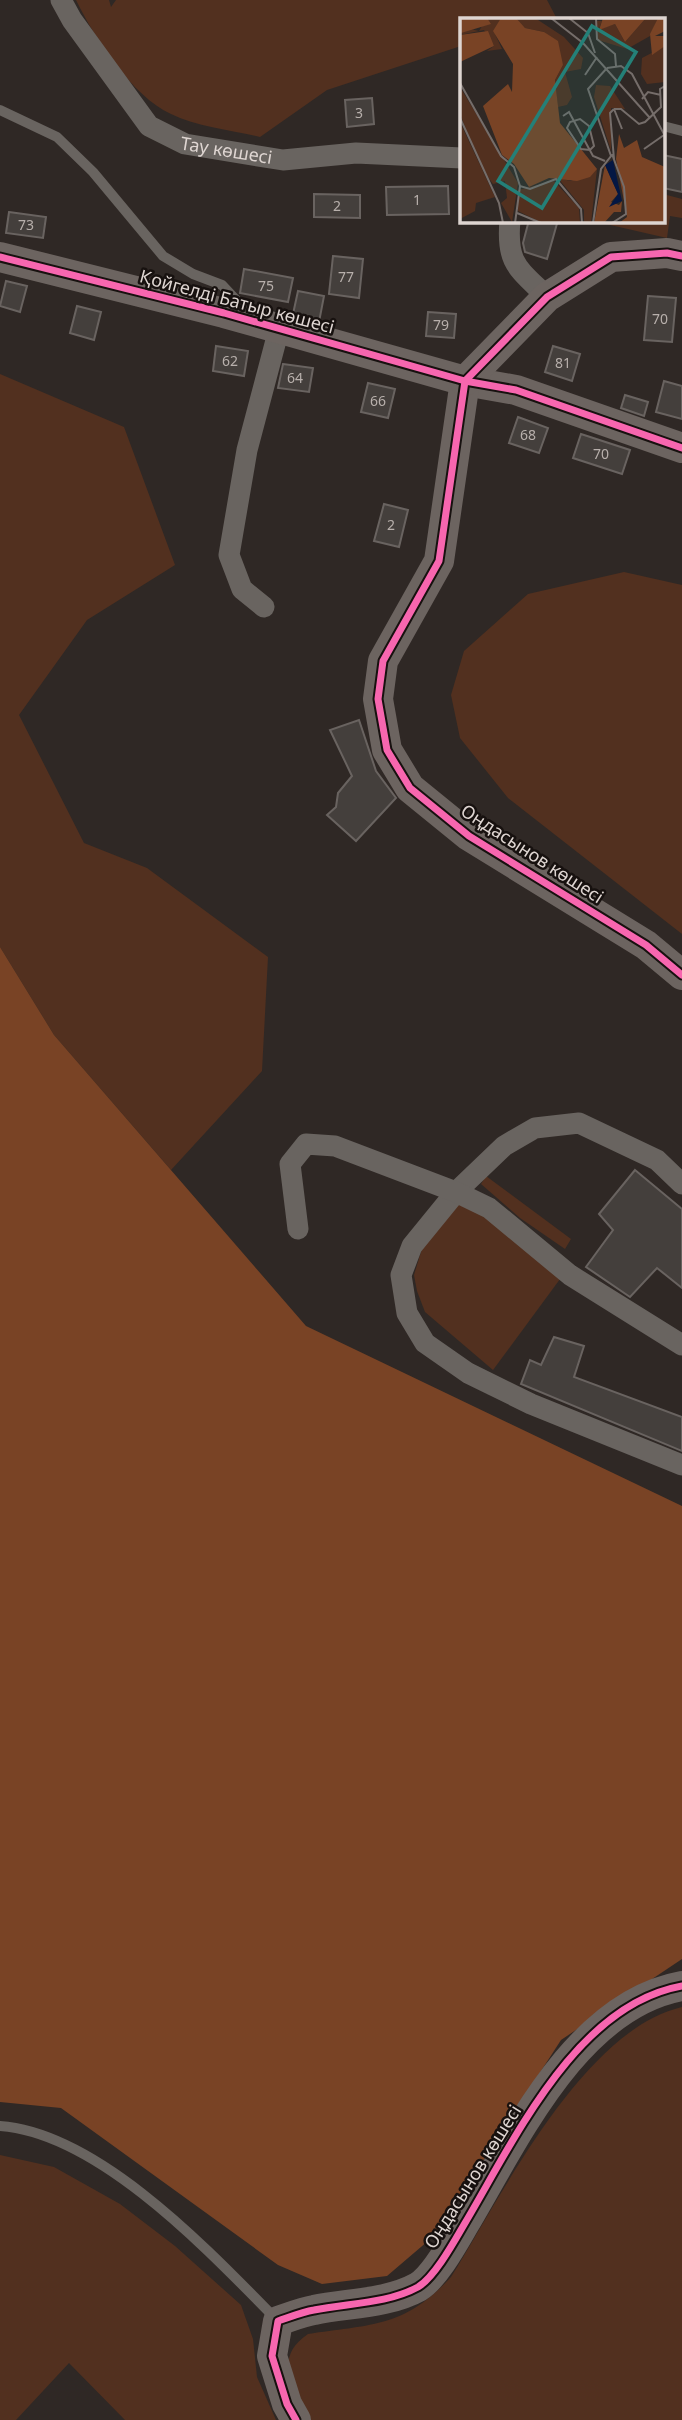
<svg xmlns="http://www.w3.org/2000/svg" width="682" height="2420" font-family="'Noto Sans',sans-serif">
  <style>
    .green { fill: #52301f }
    .forest { fill: #794325 }
    .building { fill: #443f3c; stroke: #696360; stroke-width: 2 }
    .lines { fill: none; stroke-linecap: round; stroke-linejoin: round }
    .lane { stroke: #696460; stroke-width: 10 }
    .street { stroke: #696460; stroke-width: 21 }
    .secondary { stroke: #6c6460; stroke-width: 30 }
    .cycleway-casing { stroke: #17110f; stroke-width: 11 }
    .cycleway { stroke: #f766af; stroke-width: 7 }
    .labels { text-anchor: middle; stroke-width: 5; stroke-linejoin: round; paint-order: stroke }
    .number-label { font-size: 14px; fill: #b8b0ac }
    .street-label { font-size: 18px; fill: #ded5d1; stroke: #17110f }
    .inset-road { fill: none; stroke: #756d6a; stroke-width: 2 }
    .view { fill: #248078; fill-opacity: 0.15; stroke: #248078; stroke-width: 3.5 }
    .inset-edge { fill: none; stroke: #ded5d1; stroke-width: 3.5 }
  </style>
  <rect width="100%" height="100%" fill="#2f2825"/>
  <!-- green -->
  <g class="green">
    <path d="M76 0H109L111 7 116 0H547L557 19H462L461 46 327 90 260 137C232 130 197 127 171 114 132 96 95 39 76 0Z"/>
    <path d="M663 194 682 199V218L670 216 667 238 593 221 663 220Z"/>
    <path d="M0 374 124 427 175 565 87 620 19 715 84 843 147 868 268 957 262 1071 171 1170 54 1035 0 947Z"/>
    <path d="M624 572 682 585V934L508 798 460 738 451 695 464 651 528 594Z"/>
    <path d="M486 1176 571 1239 565 1249 520 1218 481 1184Z"/>
    <path d="M461 1199 563 1275 493 1370 425 1312 417 1291 414 1275 424 1242Z"/>
    <path d="M682 2007V2420H310C295 2388 271 2359 308 2334 372 2324 404 2328 451 2277 502 2195 583 2030 682 2007Z"/>
    <path d="M0 2155 54 2167 120 2204 175 2246 241 2305 253 2339 257 2377 276 2420H125L69 2363 16 2420H0Z"/>
  </g>
  <!-- forest -->
  <path class="forest" d="M0 947 54 1035 306 1326 682 1506V1959L561 2040 435 2235 387 2276 322 2284 278 2265 61 2108 0 2102Z"/>
  <!-- building -->
  <g class="building">
    <path d="M372 98 374 124 347 127 345 100Z"/>
    <path d="M663 155 682 159V192L663 188Z"/>
    <path d="M448 186 449 214 387 215 386 187Z"/>
    <path d="M314 194 360 195V218L314 217Z"/>
    <path d="M9 212 46 217 43 238 6 233Z"/>
    <path d="M529 220H558L547 259 525 252 523 243Z"/>
    <path d="M333 256 363 259 359 298 329 294Z"/>
    <path d="M244 269 293 278 288 302 240 293Z"/>
    <path d="M6 281 27 286 20 312 0 306Z"/>
    <path d="M298 291 324 296 319 322 293 314Z"/>
    <path d="M648 296 676 298 672 342 644 340Z"/>
    <path d="M77 306 101 312 94 340 70 333Z"/>
    <path d="M428 312 456 314 454 338 426 336Z"/>
    <path d="M216 346 248 351 244 376 213 371Z"/>
    <path d="M553 346 580 354 572 381 545 372Z"/>
    <path d="M283 364 313 368 309 392 278 388Z"/>
    <path d="M664 381 682 386V419L656 412Z"/>
    <path d="M368 383 395 389 388 418 361 412Z"/>
    <path d="M625 395 648 402 644 416 621 408Z"/>
    <path d="M518 417 548 428 539 453 509 443Z"/>
    <path d="M581 434 630 450 622 474 573 458Z"/>
    <path d="M384 504 408 510 399 547 374 541Z"/>
    <path d="M359 720 376 771 396 798 356 841 327 815 336 807 338 793 352 776 330 730Z"/>
    <path d="M635 1170 682 1209V1288L657 1268 630 1297 586 1267 613 1230 599 1214Z"/>
    <path d="M554 1337 584 1346 574 1377 682 1417V1451L521 1384 530 1360 541 1365Z"/>
  </g>
  <g class="lines">
    <!-- lane -->
    <g class="lane">
      <path d="M0 110 57 137 93 172 163 256 193 274 222 285 237 301 238 313"/>
      <path d="M663 126 682 131"/>
      <path d="M0 2126C99 2133 210 2252 276 2319"/>
    </g>
    <!-- street -->
    <g class="street">
      <path id="s1" d="M61 0 72 20 149 126 185 144 283 160 356 153 462 158"/>
      <path d="M510 220C506 264 518 268 547 297"/>
      <path d="M264 607 242 589 229 555 247 450 279 329"/>
      <path d="M682 1184 657 1160 579 1123 535 1128 504 1146 456 1192 412 1246 401 1275 407 1313 425 1343 468 1373 531 1404 682 1465"/>
      <path d="M298 1229 290 1164 306 1144 335 1146 456 1192 489 1208 570 1275 682 1345"/>
    </g>
    <!-- secondary -->
    <g class="secondary">
      <path d="M0 257 224 313 465 381 516 390 682 448"/>
      <path d="M465 381 439 561 383 661 378 699 387 750 410 788 469 836 646 945 682 975"/>
      <path d="M465 381 547 297 611 257 667 253 682 256"/>
      <path d="M296 2420 287 2404 272 2356 278 2321C290 2317 302 2312 314 2310 347 2303 387 2304 418 2287 435 2277 455 2240 465 2223 515 2139 576 2005 682 1986"/>
    </g>
    <defs>
      <g id="cycleway">
        <path d="M0 257 224 313 465 381 516 390 682 448"/>
        <path d="M465 381 439 561 383 661 378 699 387 750 410 788 469 836 646 945 682 975"/>
        <path d="M465 381 547 297 611 257 667 253 682 256"/>
        <path d="M296 2420 287 2404 272 2356 278 2321C290 2317 302 2312 314 2310 347 2303 387 2304 418 2287 435 2277 455 2240 465 2223 515 2139 576 2005 682 1986"/>
      </g>
    </defs>
    <!-- cycleway casing -->
    <use href="#cycleway" class="cycleway-casing"/>
    <!-- cycleway -->
    <use href="#cycleway" class="cycleway"/>
  </g>
  <g class="labels">
    <!-- number labels -->
    <g class="number-label">
      <text x="359" y="118">3</text>
      <text x="417" y="205">1</text>
      <text x="337" y="211">2</text>
      <text x="26" y="230">73</text>
      <text x="346" y="282">77</text>
      <text x="266" y="291">75</text>
      <text x="660" y="324">70</text>
      <text x="441" y="330">79</text>
      <text x="230" y="366">62</text>
      <text x="563" y="368">81</text>
      <text x="295" y="383">64</text>
      <text x="378" y="406">66</text>
      <text x="528" y="440">68</text>
      <text x="601" y="459">70</text>
      <text x="391" y="530">2</text>
    </g>
    <!-- street labels -->
    <g class="street-label">
      <text dy="6" stroke="none"><textPath href="#s1" startOffset="236">Тау көшесі</textPath></text>
      <text transform="translate(237 302) rotate(15)" y="6">Қойгелді Батыр көшесі</text>
      <text transform="translate(532 854) rotate(33)" y="6">Оңдасынов көшесі</text>
      <text transform="translate(473 2177) rotate(-58)" y="6">Оңдасынов көшесі</text>
    </g>
  </g>
  <!-- overview -->
  <g transform="translate(460 18)">
    <rect width="205" height="205" fill="#2f2825"/>
    <path d="M27 0H41L35 16 42 31 27 33 34 28 24 12 0 17V4L2 9 19 13ZM52 0H75L104 19 123 40 121 51 105 54 112 79 107 87 98 89 95 62 103 47 84 14 65 10ZM186 0H198L190 18 167 31 138 22 137 3H142L139 11 155 6 165 24ZM205 28V64L187 66 181 56 182 40ZM136 67 150 68 165 91 151 90V133L134 79ZM0 69 58 165 52 204 41 185 47 180 45 163 33 166 22 151 0 96ZM0 104 35 179 16 185 15 193 0 201ZM137 151 131 205H124V192L98 160 111 163ZM94 163 119 190 120 205H82L58 193V172Z" fill="#52301f"/>
    <path d="M0 0H27L31 6 1 15ZM41 0H56L65 10 84 14 98 23 103 47 95 62 100 105 137 151 130 159 117 163 89 160 69 169 54 146 42 137 23 88 48 66 52 74 53 46 33 13ZM143 0H186L165 24 155 6 139 12ZM198 0H205V13L195 18H205V28L192 37 190 16ZM28 13 34 28 0 44V17ZM159 116 164 130 177 122 182 139 205 149V205H159L167 199 156 141ZM145 147 158 176 151 184 159 187 162 183 161 194H154L144 205H134Z" fill="#794325"/>
    <path d="M153 142 162 183 149 189 158 176 145 147Z" fill="#041743"/>
    <path class="inset-road" d="M91 0 123 25 190 100M109 0 128 15 135 35M136 0 137 21 155 36 156 48M147 50 161 48 172 56 205 118M125 57 137 39M0 65 41 138 54 149 60 168M182 81 188 74 201 77M154 91H161L179 106 185 104 201 89 200 71 205 68M154 91 162 111M103 98 109 94 133 138 145 143M0 100 39 185 43 205M120 101 129 108 134 128 130 132 121 131 107 110 110 104ZM184 131 204 117M154 141 150 95 154 91M57 195 81 205M55 205 60 168 70 171 96 161 121 191 122 205M133 205 141 151 151 138 128 71 147 50M152 205 166 196 164 169 152 136"/>
    <path class="view" d="M132 8 176 34 82 190 38 163Z"/>
    <rect width="205" height="205" class="inset-edge"/>
  </g>
</svg>
